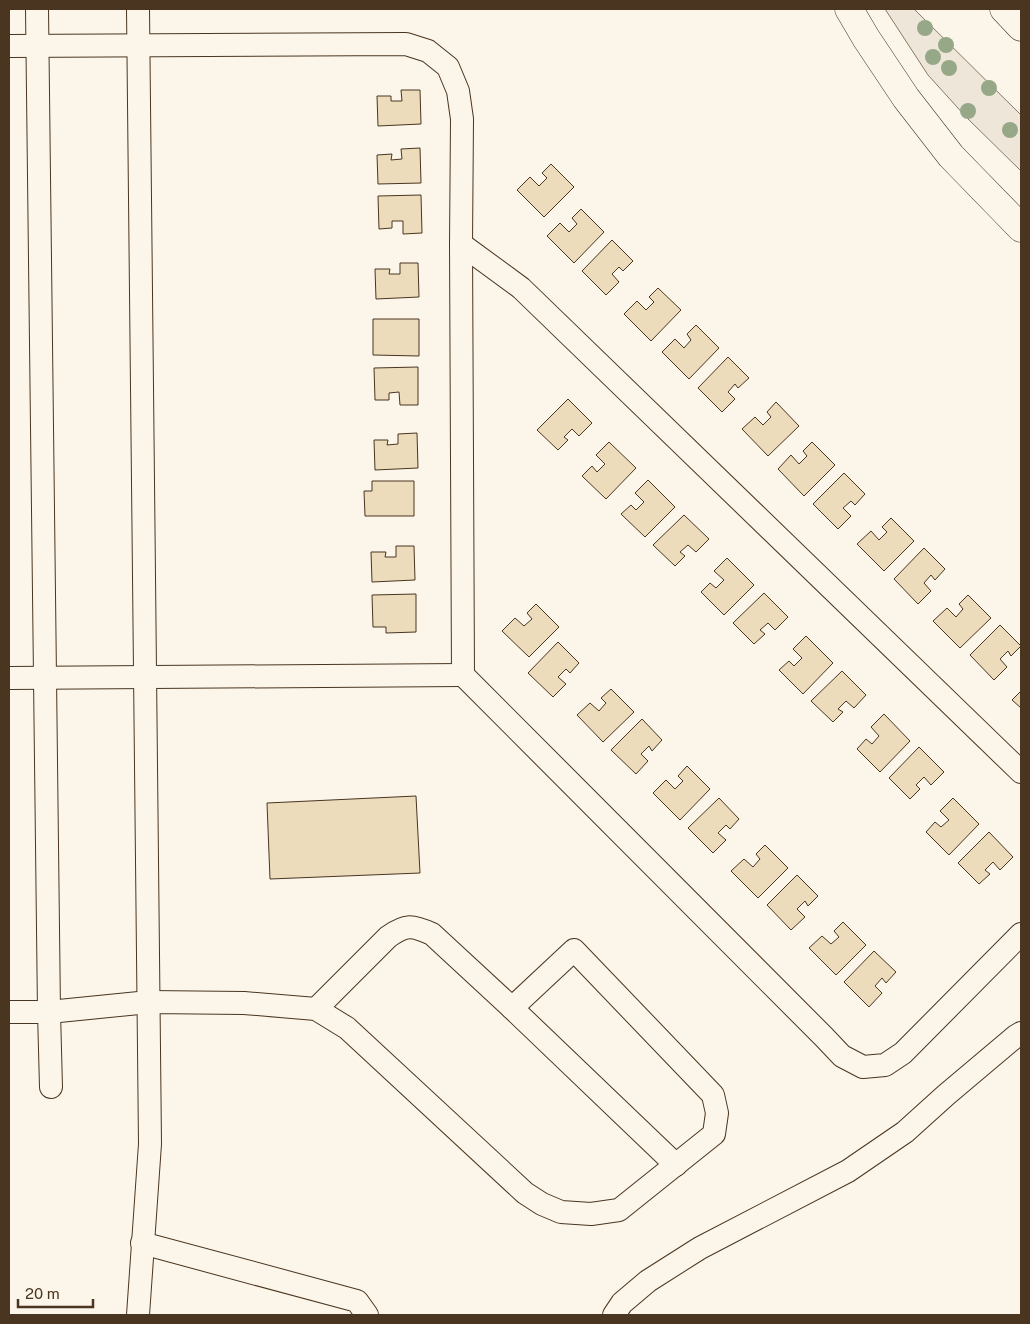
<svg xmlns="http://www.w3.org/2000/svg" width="1030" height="1324" font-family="'Public Sans',sans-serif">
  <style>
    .green { fill: #ede6d9; stroke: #887966 }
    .building { fill: #ecdcbc; stroke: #4a3520 }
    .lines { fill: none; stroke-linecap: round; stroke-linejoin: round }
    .minor-casing { stroke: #4a3520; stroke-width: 24 }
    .trunk-casing { stroke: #4a3520; stroke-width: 29 }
    .minor { stroke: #fbf6e9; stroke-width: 22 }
    .trunk { stroke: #fbf6e9; stroke-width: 28 }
    .tree { fill: #96a887 }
  </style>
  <rect width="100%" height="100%" fill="#fbf6e9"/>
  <!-- green -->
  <path class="green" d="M885 9H914L1021 115V171L967 118 928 75Z"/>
  <!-- building -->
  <g class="building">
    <path d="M401 90H420L421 124 378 126 377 96H391V101H402Z"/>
    <path d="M420 148 421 183 378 184 377 155 392 154 391 160 402 159 401 149Z"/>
    <path d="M551 164 574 187 544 217 517 190 530 177 539 186 547 178 542 173Z"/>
    <path d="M421 195 422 233 403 234V221H392V228L379 229 378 196Z"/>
    <path d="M581 209 604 232 574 263 547 236 560 223 569 232 577 224 572 218Z"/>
    <path d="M612 240 633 261 623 271 619 267 612 274 619 282 606 295 582 271Z"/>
    <path d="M400 263H418L419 297 376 299 375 269H390L389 274H400Z"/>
    <path d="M658 288 681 310 651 341 624 314 637 301 646 310 654 302 649 297Z"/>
    <path d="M373 319H419V356L373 355Z"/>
    <path d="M696 325 719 348 689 379 662 352 675 339 684 348 691 340 687 334Z"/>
    <path d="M728 357 749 378 738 388 735 384 728 392 735 399 722 412 698 388Z"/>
    <path d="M418 367V405H400L399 392 389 393V400H375L374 368Z"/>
    <path d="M568 399 592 423 579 436 572 429 564 437 568 440 558 450 537 430Z"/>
    <path d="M776 402 799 426 768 456 742 429 755 417 763 425 771 417 767 412Z"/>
    <path d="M417 433 418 468 375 470 374 440H388L387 445 398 444V434Z"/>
    <path d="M609 442 636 468 606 499 582 476 592 466 597 472 605 464 596 455Z"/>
    <path d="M812 442 835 465 804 496 778 469 791 455 799 464 807 456 803 451Z"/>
    <path d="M844 473 865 494 855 505 851 501 843 508 851 516 838 529 813 504Z"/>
    <path d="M648 480 675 507 645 537 621 514 631 505 636 510 644 502 635 493Z"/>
    <path d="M372 481H414V516H365L364 491H372Z"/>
    <path d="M684 515 709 539 696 552 688 545 680 552 685 556 675 566 653 545Z"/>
    <path d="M891 518 914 541 884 571 857 544 871 531 879 540 887 532 882 527Z"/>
    <path d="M396 546H414L415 580 372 582 371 552H386L385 557H396Z"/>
    <path d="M924 548 945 569 935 580 931 575 924 583 931 591 918 604 894 579Z"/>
    <path d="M727 558 754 585 724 615 701 592 710 583 716 588 724 580 714 571Z"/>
    <path d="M764 593 788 617 775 630 768 623 760 630 765 634 754 644 733 623Z"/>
    <path d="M416 594V632L386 633V627H373L372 595Z"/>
    <path d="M968 595 991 618 960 648 933 621 947 608 956 617 963 609 959 604Z"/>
    <path d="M536 604 559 627 529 657 502 631 515 618 524 626 532 619 527 613Z"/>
    <path d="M1000 625 1021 646 1011 656 1008 651 1000 659 1007 667 994 680 970 655Z"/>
    <path d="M806 636 833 663 803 694 779 670 789 661 794 666 802 658 793 649Z"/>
    <path d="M558 642 579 663 570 673 566 669 558 677 566 684 553 697 528 673Z"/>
    <path d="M842 671 866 695 854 708 846 701 838 709 843 712 833 722 811 701Z"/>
    <path d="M611 689 634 712 603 742 577 715 590 703 599 711 606 703 601 698Z"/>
    <path d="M1021 691V708L1012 700Z"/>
    <path d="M884 714 910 741 880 772 857 749 866 739 872 744 879 736 871 727Z"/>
    <path d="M642 719 662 740 652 751 649 746 641 754 648 761 636 774 611 750Z"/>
    <path d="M919 747 944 772 931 785 924 777 916 785 920 789 910 799 889 778Z"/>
    <path d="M687 766 710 789 680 820 653 793 666 780 675 789 683 781 678 776Z"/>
    <path d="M416 796 420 873 270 879 267 803Z"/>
    <path d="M719 798 739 819 730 829 726 825 718 833 726 840 713 853 688 828Z"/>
    <path d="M953 798 979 824 949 855 926 832 935 822 941 827 949 820 940 811Z"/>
    <path d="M989 832 1013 857 1000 870 993 862 985 870 990 874 979 884 958 863Z"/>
    <path d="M765 845 788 868 758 898 731 871 744 859 753 867 760 859 756 854Z"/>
    <path d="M797 875 818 896 808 906 805 901 797 909 805 917 791 930 767 905Z"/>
    <path d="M843 922 866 945 836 975 809 948 822 936 831 944 839 937 834 931Z"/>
    <path d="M874 951 896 972 886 983 882 978 875 986 882 993 869 1007 844 982Z"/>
  </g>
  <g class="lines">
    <defs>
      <g id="minor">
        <path d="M37 9 49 1012 51 1087"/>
        <path d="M9 46 406 44 428 51 448 67 458 91 462 119 461 244 463 675 824 1037 842 1056 863 1067 885 1065 903 1053 1021 934"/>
        <path d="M461 244 521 288 1021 772"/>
        <path d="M9 678 463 675"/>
        <path d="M316 1009 388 937C406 924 412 925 432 934L512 1008 676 1165"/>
        <path d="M9 1012H49L149 1002 244 1003 316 1009 347 1028 525 1193 542 1204 561 1212 591 1214 619 1210 714 1134 717 1113 713 1095 574 950 512 1008"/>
        <path d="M142 1243 357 1301 367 1315"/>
        <path d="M138 1315 150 1144 138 9"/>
        <path d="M614 1315 622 1303 648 1281 700 1248 848 1171 905 1132 946 1095 1016 1036 1021 1033"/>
      </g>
      <g id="trunk">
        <path d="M849 9 866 38 906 98 951 156 1021 228"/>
        <path d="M1004 9 1021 27"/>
      </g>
    </defs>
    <!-- minor casing -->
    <use href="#minor" class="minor-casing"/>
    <!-- trunk casing -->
    <use href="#trunk" class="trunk-casing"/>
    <!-- minor -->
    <use href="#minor" class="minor"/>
    <!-- trunk -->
    <use href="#trunk" class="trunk"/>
  </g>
  <!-- trees -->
  <g class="tree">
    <circle cx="925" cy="28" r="8"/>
    <circle cx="946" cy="45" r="8"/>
    <circle cx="933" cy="57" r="8"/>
    <circle cx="949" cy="68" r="8"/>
    <circle cx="989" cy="88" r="8"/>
    <circle cx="968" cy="111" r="8"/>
    <circle cx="1010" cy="130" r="8"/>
  </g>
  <!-- border -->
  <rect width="1030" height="1324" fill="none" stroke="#4a3520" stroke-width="20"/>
  <!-- scale -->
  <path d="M18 1299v8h75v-8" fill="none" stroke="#4a3520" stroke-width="2.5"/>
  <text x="25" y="1299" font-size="15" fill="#4a3520" stroke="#fbf6e9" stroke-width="4" paint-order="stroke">20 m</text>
</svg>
